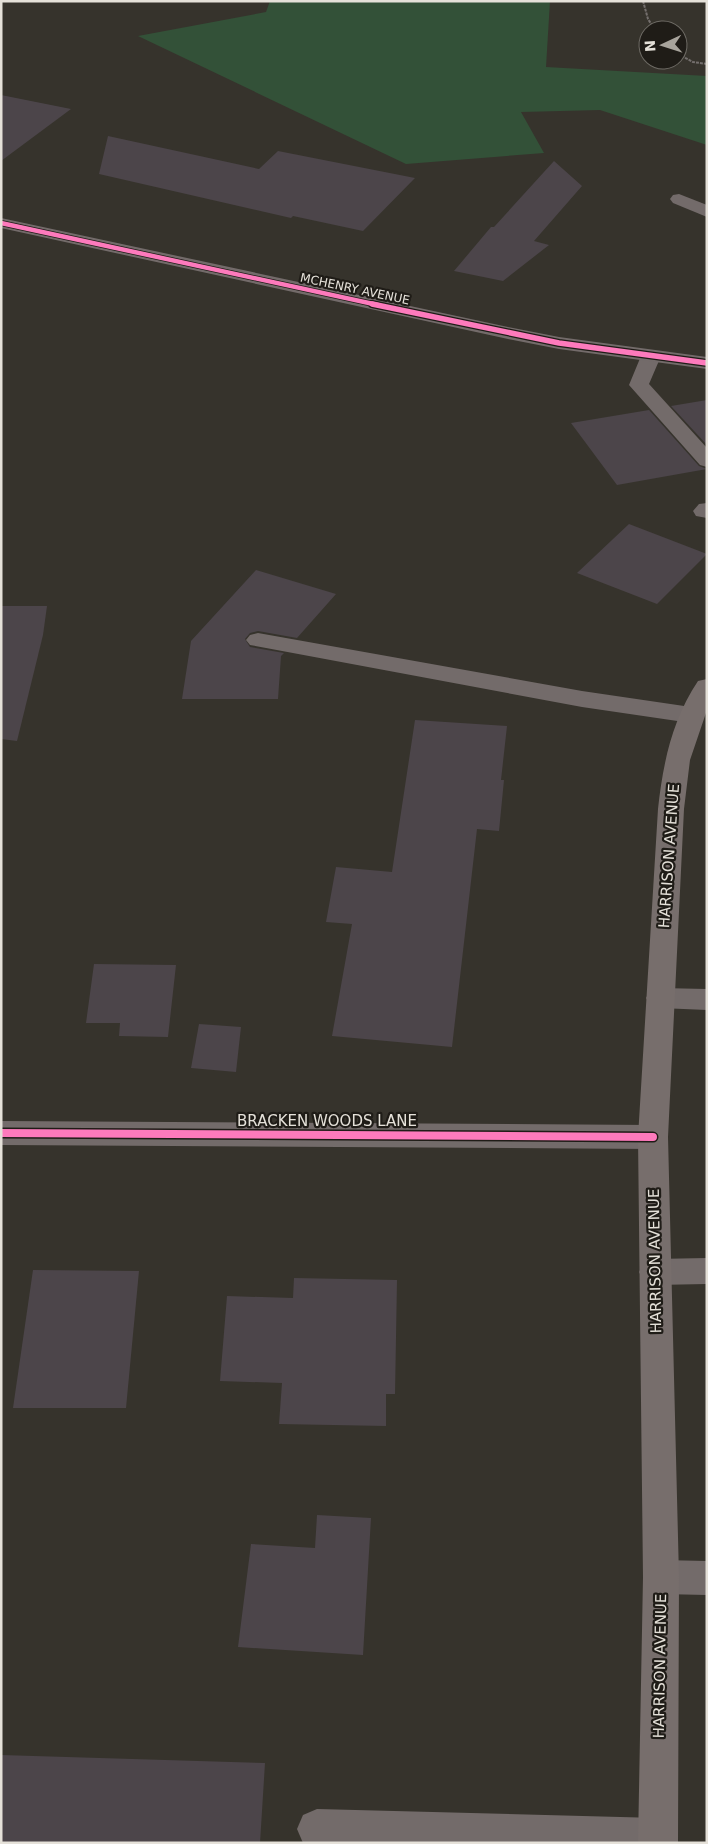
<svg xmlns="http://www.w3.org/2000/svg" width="708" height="1844" font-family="'DejaVu Sans',sans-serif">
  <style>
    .green { fill: #335138 }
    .building { fill: #4c454a }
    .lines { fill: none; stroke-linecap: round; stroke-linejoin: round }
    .path { stroke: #746f6d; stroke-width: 2; stroke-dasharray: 3 1; stroke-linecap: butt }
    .service { fill: #736b6a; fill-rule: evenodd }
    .minor { fill: #736b6a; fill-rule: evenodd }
    .secondary { fill: #776e6c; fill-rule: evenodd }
    .cycleway-far2-casing { stroke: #1f1c17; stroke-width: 6 }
    .cycleway-far1-casing { stroke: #1f1c17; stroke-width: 8 }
    .cycleway-casing { stroke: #1f1c17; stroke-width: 11 }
    .cycleway-far2 { stroke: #fd7abc; stroke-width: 4.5 }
    .cycleway-far1 { stroke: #fd7abc; stroke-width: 5.5 }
    .cycleway { stroke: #fd7abc; stroke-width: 8 }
    .labels { text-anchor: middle; stroke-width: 4.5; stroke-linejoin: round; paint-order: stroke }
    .far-street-label { font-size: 12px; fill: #e5e1d9; stroke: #1f1c17 }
    .street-label { font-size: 15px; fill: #e5e1d9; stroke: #1f1c17 }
  </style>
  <rect width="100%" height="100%" fill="#36332c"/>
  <!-- green -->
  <path class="green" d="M270 1H550L546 67 707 76V145L600 110 521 112 544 153 406 164 138 36 266 12Z"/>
  <!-- building -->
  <g class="building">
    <path d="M1 95 71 109 1 161Z"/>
    <path d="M108 136 259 169 278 151 415 178 363 231 293 216 291 218 99 174Z"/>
    <path d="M554 161 582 186 534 241 549 245 503 281 454 271 491 227H494Z"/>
    <path d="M707 400V445L671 406Z"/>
    <path d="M649 410 699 466 707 469 617 485 571 423Z"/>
    <path d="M629 524 707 554 657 604 577 573Z"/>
    <path d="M256 570 336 594 297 638 258 631 250 633 245 639 250 647 284 653 281 656 278 699H182L191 641Z"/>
    <path d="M1 606H47L43 635 17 741 1 739Z"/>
    <path d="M415 720 507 726 501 780H504L499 831 477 829 452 1047 332 1036 352 924 326 922 336 867 392 872Z"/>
    <path d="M94 964 176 965 168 1037 119 1036 120 1023H86Z"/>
    <path d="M199 1024 241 1027 236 1072 191 1068Z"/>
    <path d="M33 1270 139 1271 126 1408H13Z"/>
    <path d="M294 1278 397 1280 395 1394H386V1426L279 1424 282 1383 220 1381 227 1296 293 1298Z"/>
    <path d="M317 1515 371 1518 363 1655 238 1647 251 1544 315 1548Z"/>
    <path d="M1 1755 265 1763 260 1843H1Z"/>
  </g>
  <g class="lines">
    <!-- path -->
    <g class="path">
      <path d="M643 1 648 19 655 30"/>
      <path d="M678 54 693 62 707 64"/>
    </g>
    <!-- service -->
    <g class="service">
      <path d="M679 194 707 205V217L673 203 670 199 673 195Z"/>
      <path d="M651 350 658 352 661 356 649 384 707 448V467L700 465 629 385 641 356 644 352Z"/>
      <path d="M707 503V518L696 516 693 511 699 504Z"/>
      <path d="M258 633 582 691 691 707 700 709 703 715 700 721 691 723 582 707 250 645 246 640 250 635Z"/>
      <path d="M660 988 707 989V1010L660 1008 650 1005 646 998 650 991Z"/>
      <path d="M707 1258V1284L655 1285 644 1282 639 1272 644 1262 655 1259Z"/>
      <path d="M317 1809 658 1818 672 1824 678 1838 676 1843H303L297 1829 303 1815Z"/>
    </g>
    <!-- minor -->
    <g class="minor">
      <path d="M1 218 508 327 559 337 707 357V369L559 349 508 339 1 228Z"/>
      <path d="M1 1121 653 1125 664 1129 668 1137 664 1145 653 1149 1 1145Z"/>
      <path d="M661 1560 707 1561V1595L661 1594 648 1589 643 1577 648 1565Z"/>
    </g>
    <!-- secondary -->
    <path class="secondary" d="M707 679V710L690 760 684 809 668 1137 679 1577 678 1843H638L643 1577 638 1137 658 809C663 763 672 720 698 681Z"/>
    <defs>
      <path id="cycleway-far2" d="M1 223 378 305"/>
      <path id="cycleway-far1" d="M372 304 559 343 707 363"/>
      <path id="cycleway" d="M1 1133 653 1137"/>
    </defs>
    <!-- cycleway-far2 casing -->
    <use href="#cycleway-far2" class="cycleway-far2-casing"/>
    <!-- cycleway-far1 casing -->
    <use href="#cycleway-far1" class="cycleway-far1-casing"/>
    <!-- cycleway casing -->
    <use href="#cycleway" class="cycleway-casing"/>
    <!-- cycleway-far2 -->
    <use href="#cycleway-far2" class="cycleway-far2"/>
    <!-- cycleway-far1 -->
    <use href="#cycleway-far1" class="cycleway-far1"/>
    <!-- cycleway -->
    <use href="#cycleway" class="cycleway"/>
  </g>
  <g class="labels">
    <!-- far-street labels -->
    <g class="far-street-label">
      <text transform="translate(355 289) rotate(12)" y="4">MCHENRY AVENUE</text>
    </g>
    <!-- street labels -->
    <g class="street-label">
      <text transform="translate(669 856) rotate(-86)" y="5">HARRISON AVENUE</text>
      <text x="327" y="1126">BRACKEN WOODS LANE</text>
      <text transform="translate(655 1261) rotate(-91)" y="5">HARRISON AVENUE</text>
      <text transform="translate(660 1666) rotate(-89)" y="5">HARRISON AVENUE</text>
    </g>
  </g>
  <!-- border -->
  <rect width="708" height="1844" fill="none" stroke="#e5e1d9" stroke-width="5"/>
  <!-- north arrow -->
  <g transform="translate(663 45) rotate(266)"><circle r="24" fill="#1f1c17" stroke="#6e6b65"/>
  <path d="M0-4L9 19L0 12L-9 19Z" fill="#a8a49c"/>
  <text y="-8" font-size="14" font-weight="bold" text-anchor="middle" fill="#e5e1d9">N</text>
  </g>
</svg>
